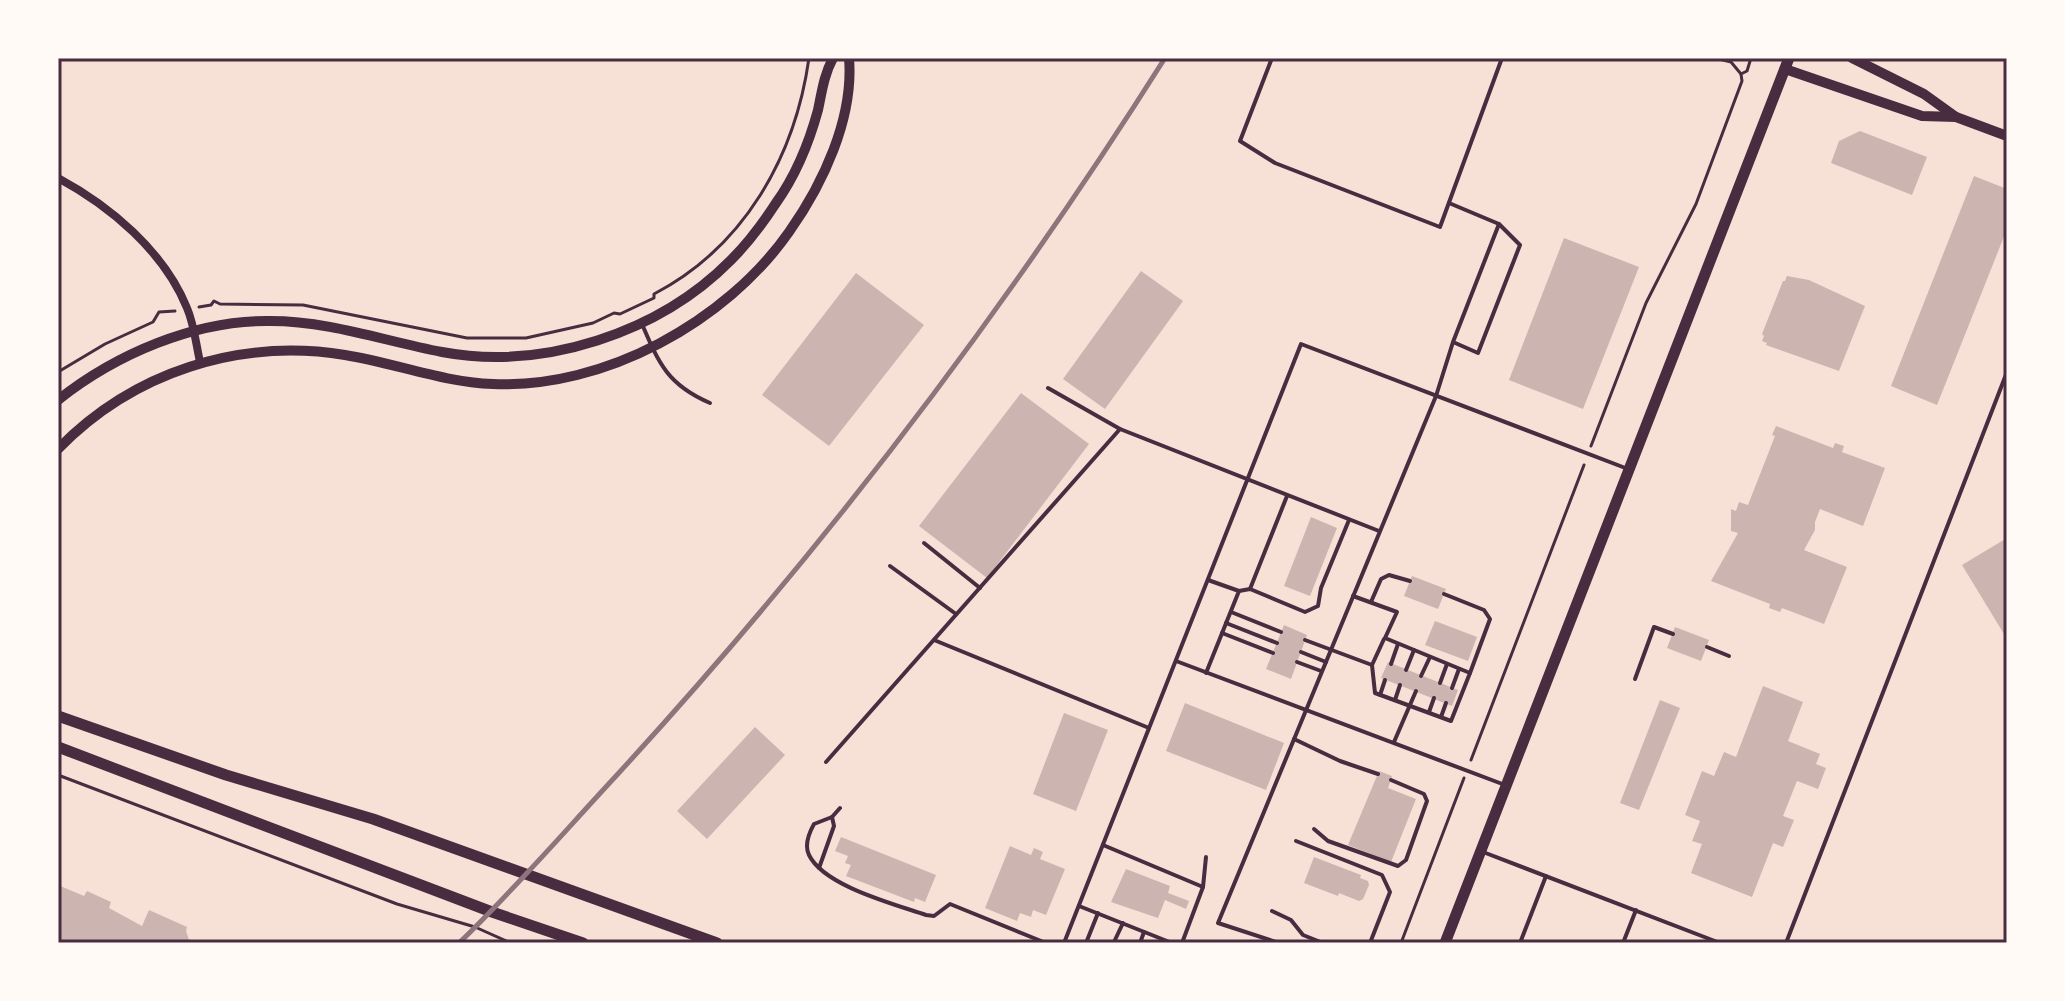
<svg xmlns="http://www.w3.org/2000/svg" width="2065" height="1001" font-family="'Playfair Display',serif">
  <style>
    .building { fill: #ccb4b1 }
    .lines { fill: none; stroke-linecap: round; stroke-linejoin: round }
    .path { stroke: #4a2c40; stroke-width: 3 }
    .service { stroke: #4a2c40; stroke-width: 4 }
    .minor { stroke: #4a2c40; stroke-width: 8 }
    .tertiary { stroke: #4a2c40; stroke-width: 10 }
    .secondary { stroke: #4a2c40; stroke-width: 11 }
    .rail { stroke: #8f747c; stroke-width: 5 }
    .neatline { fill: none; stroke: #4a2c40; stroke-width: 3 }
  </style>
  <rect width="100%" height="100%" fill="#f7e1d7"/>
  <!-- building -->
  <g class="building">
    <path d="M1860 131 1927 157 1912 195 1831 163 1839 141Z"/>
    <path d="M1974 176 2007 189V229L1937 405 1891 386Z"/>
    <path d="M1564 238 1639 267 1583 409 1509 380Z"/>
    <path d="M1141 271 1183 301 1105 409 1063 379Z"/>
    <path d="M856 273 924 325 829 446 762 395Z"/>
    <path d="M1787 276 1809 280 1865 306 1839 371 1766 345 1767 343 1762 341 1764 336 1762 334 1783 281H1785Z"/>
    <path d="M1021 393 1089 444 987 578 919 526Z"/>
    <path d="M1776 426 1833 448 1835 443 1844 446 1842 452 1885 468 1863 526 1820 509 1815 522V530L1804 550 1847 567 1824 624 1782 608 1780 612 1769 608 1770 604 1711 581 1738 533 1731 531V509L1736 511 1739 502 1748 505 1775 436 1772 435Z"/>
    <path d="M1311 517 1337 528 1310 596 1284 586Z"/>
    <path d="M2007 538V639L1962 565Z"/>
    <path d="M1412 576 1446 589 1438 609 1404 596Z"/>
    <path d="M1435 621 1477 637 1468 661 1425 645Z"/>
    <path d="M1284 625 1307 635 1291 679 1266 669Z"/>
    <path d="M1675 627 1709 640 1701 661 1667 648Z"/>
    <path d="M1388 662 1458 690 1452 706 1381 678Z"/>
    <path d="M1763 686 1803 702 1788 741 1820 754 1816 764 1826 768 1818 789 1797 781 1783 816 1794 820 1783 847 1773 843 1752 897 1691 873 1702 844 1692 841 1700 821 1685 815 1702 771 1714 776 1724 752 1736 757Z"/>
    <path d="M1660 700 1680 708 1639 810 1620 803Z"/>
    <path d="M1185 703 1284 743 1266 790 1166 751Z"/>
    <path d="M1064 713 1108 730 1076 811 1033 794Z"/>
    <path d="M755 727 785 755 707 839 677 811Z"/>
    <path d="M1379 771 1392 776 1388 788 1416 799 1391 862 1348 845Z"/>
    <path d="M841 837 936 875 925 902 915 898 914 902 846 876 851 865 845 863 848 856 835 851Z"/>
    <path d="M1010 846 1031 855 1034 848 1043 852 1040 859 1065 869 1046 915 1033 910 1031 917 1020 913 1017 921 985 908Z"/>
    <path d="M1314 857 1361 875 1360 878 1368 881 1369 885 1363 899 1359 901 1339 893 1338 896 1304 883Z"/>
    <path d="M1126 869 1170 886 1168 893 1189 901 1186 909 1165 900 1158 918 1111 902Z"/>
    <path d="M58 885 84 896 87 891 111 902 109 908 142 926 149 910 187 927 186 931 190 943H58Z"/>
  </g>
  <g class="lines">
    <!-- path -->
    <g class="path">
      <path d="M1715 58 1731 62 1741 74"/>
      <path d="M199 307 211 305 214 301 220 304 303 305 467 338H526L593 323 614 313 620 314 654 298V294C744 247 795 157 809 58"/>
      <path d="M58 372 105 344 153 322 159 312 175 311"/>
      <path d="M1591 446 1646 303 1696 204 1742 81 1741 74 1747 71 1751 58"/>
      <path d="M1471 760 1584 465"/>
      <path d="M58 775 397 904 475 927 511 943"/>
      <path d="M1401 943 1464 778"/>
    </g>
    <!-- service -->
    <g class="service">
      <path d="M1272 58 1240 141 1275 163 1440 227 1502 58"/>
      <path d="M1449 203 1499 224"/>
      <path d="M642 324C659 364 668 385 710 403"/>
      <path d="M1048 388 1120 429 1379 531"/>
      <path d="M924 543 980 588"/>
      <path d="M890 566 956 614"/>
      <path d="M1250 589 1287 496"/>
      <path d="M1239 591 1250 589 1305 612 1318 606 1321 588 1349 520"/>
      <path d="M1444 594 1484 610 1490 619 1470 673"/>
      <path d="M1371 602 1381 579 1389 575 1410 581"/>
      <path d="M1231 612 1281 632"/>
      <path d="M1226 623 1277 643"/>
      <path d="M1222 633 1273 653"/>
      <path d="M934 640 1149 728"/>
      <path d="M1305 640 1372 665 1375 693 1451 721 1470 673 1385 638 1397 612 1353 596"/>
      <path d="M1707 647 1729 656"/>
      <path d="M1301 652 1326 662"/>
      <path d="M1176 661 1505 785"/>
      <path d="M1297 662 1321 671"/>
      <path d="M1391 664 1398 644"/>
      <path d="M1372 665 1384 639"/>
      <path d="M1406 670 1414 650"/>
      <path d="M1206 673 1239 591 1208 580"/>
      <path d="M1421 676 1430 657"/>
      <path d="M1635 679 1654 627 1673 634"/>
      <path d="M1440 683 1447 664"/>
      <path d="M1452 688 1459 669"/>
      <path d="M1380 695 1385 680"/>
      <path d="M1395 700 1400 685"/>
      <path d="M1429 712 1434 698"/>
      <path d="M1441 717 1446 703"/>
      <path d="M1294 739 1340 761 1378 774"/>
      <path d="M1394 742 1416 691"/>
      <path d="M826 762 1120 429"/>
      <path d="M840 808 832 817 814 824C809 833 804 845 809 855 824 886 894 904 926 915L934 916 950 904 1046 943"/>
      <path d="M1314 829 1328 841 1398 866 1406 860 1427 801 1424 794 1391 780"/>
      <path d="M1296 841 1382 875 1390 892 1370 943"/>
      <path d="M1103 845 1203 887"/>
      <path d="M1483 852 1720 943"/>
      <path d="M819 868 834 826 832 817"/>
      <path d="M1079 906 1172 943"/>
      <path d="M1272 911 1291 920 1303 935 1323 943"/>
      <path d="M1114 942 1123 923"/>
      <path d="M1064 943 1301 344 1628 469"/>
      <path d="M1086 943 1098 913"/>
      <path d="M1140 943 1144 932"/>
      <path d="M1182 943 1203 887 1206 857"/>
      <path d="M1279 943 1218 923 1436 396 1453 342 1499 224 1520 245 1478 353 1453 342"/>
      <path d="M1520 943 1546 876"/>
      <path d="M1623 943 1636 910"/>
      <path d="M1786 943 2007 372"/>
    </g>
    <!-- minor -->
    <path class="minor" d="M58 178C110 206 164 251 187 308 194 324 196 344 200 362"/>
    <!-- tertiary -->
    <g class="tertiary">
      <path d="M1852 58 1924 94 1956 117 2007 136"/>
      <path d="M1785 69 1922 116 1956 117"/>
      <path d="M58 400C116 354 195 320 270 321 330 321 384 341 442 352 543 371 659 333 731 260 748 243 763 223 776 203 796 175 809 143 818 110 822 91 824 75 833 58"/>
      <path d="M58 449C133 372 239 338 345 355 395 363 442 382 493 384 604 389 726 322 789 232 823 184 854 118 849 58"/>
    </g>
    <!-- secondary -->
    <g class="secondary">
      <path d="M58 716 226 775 373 819 717 943"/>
      <path d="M58 747 492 912 583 943"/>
      <path d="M1445 943 1789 58"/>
    </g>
    <!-- rail -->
    <path class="rail" d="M459 943C514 890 564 832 616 776 820 554 1004 313 1165 58"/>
  </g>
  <!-- border -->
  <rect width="2065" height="1001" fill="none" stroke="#fffaf5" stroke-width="120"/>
  <rect x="60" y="60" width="1945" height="881" class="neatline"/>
</svg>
